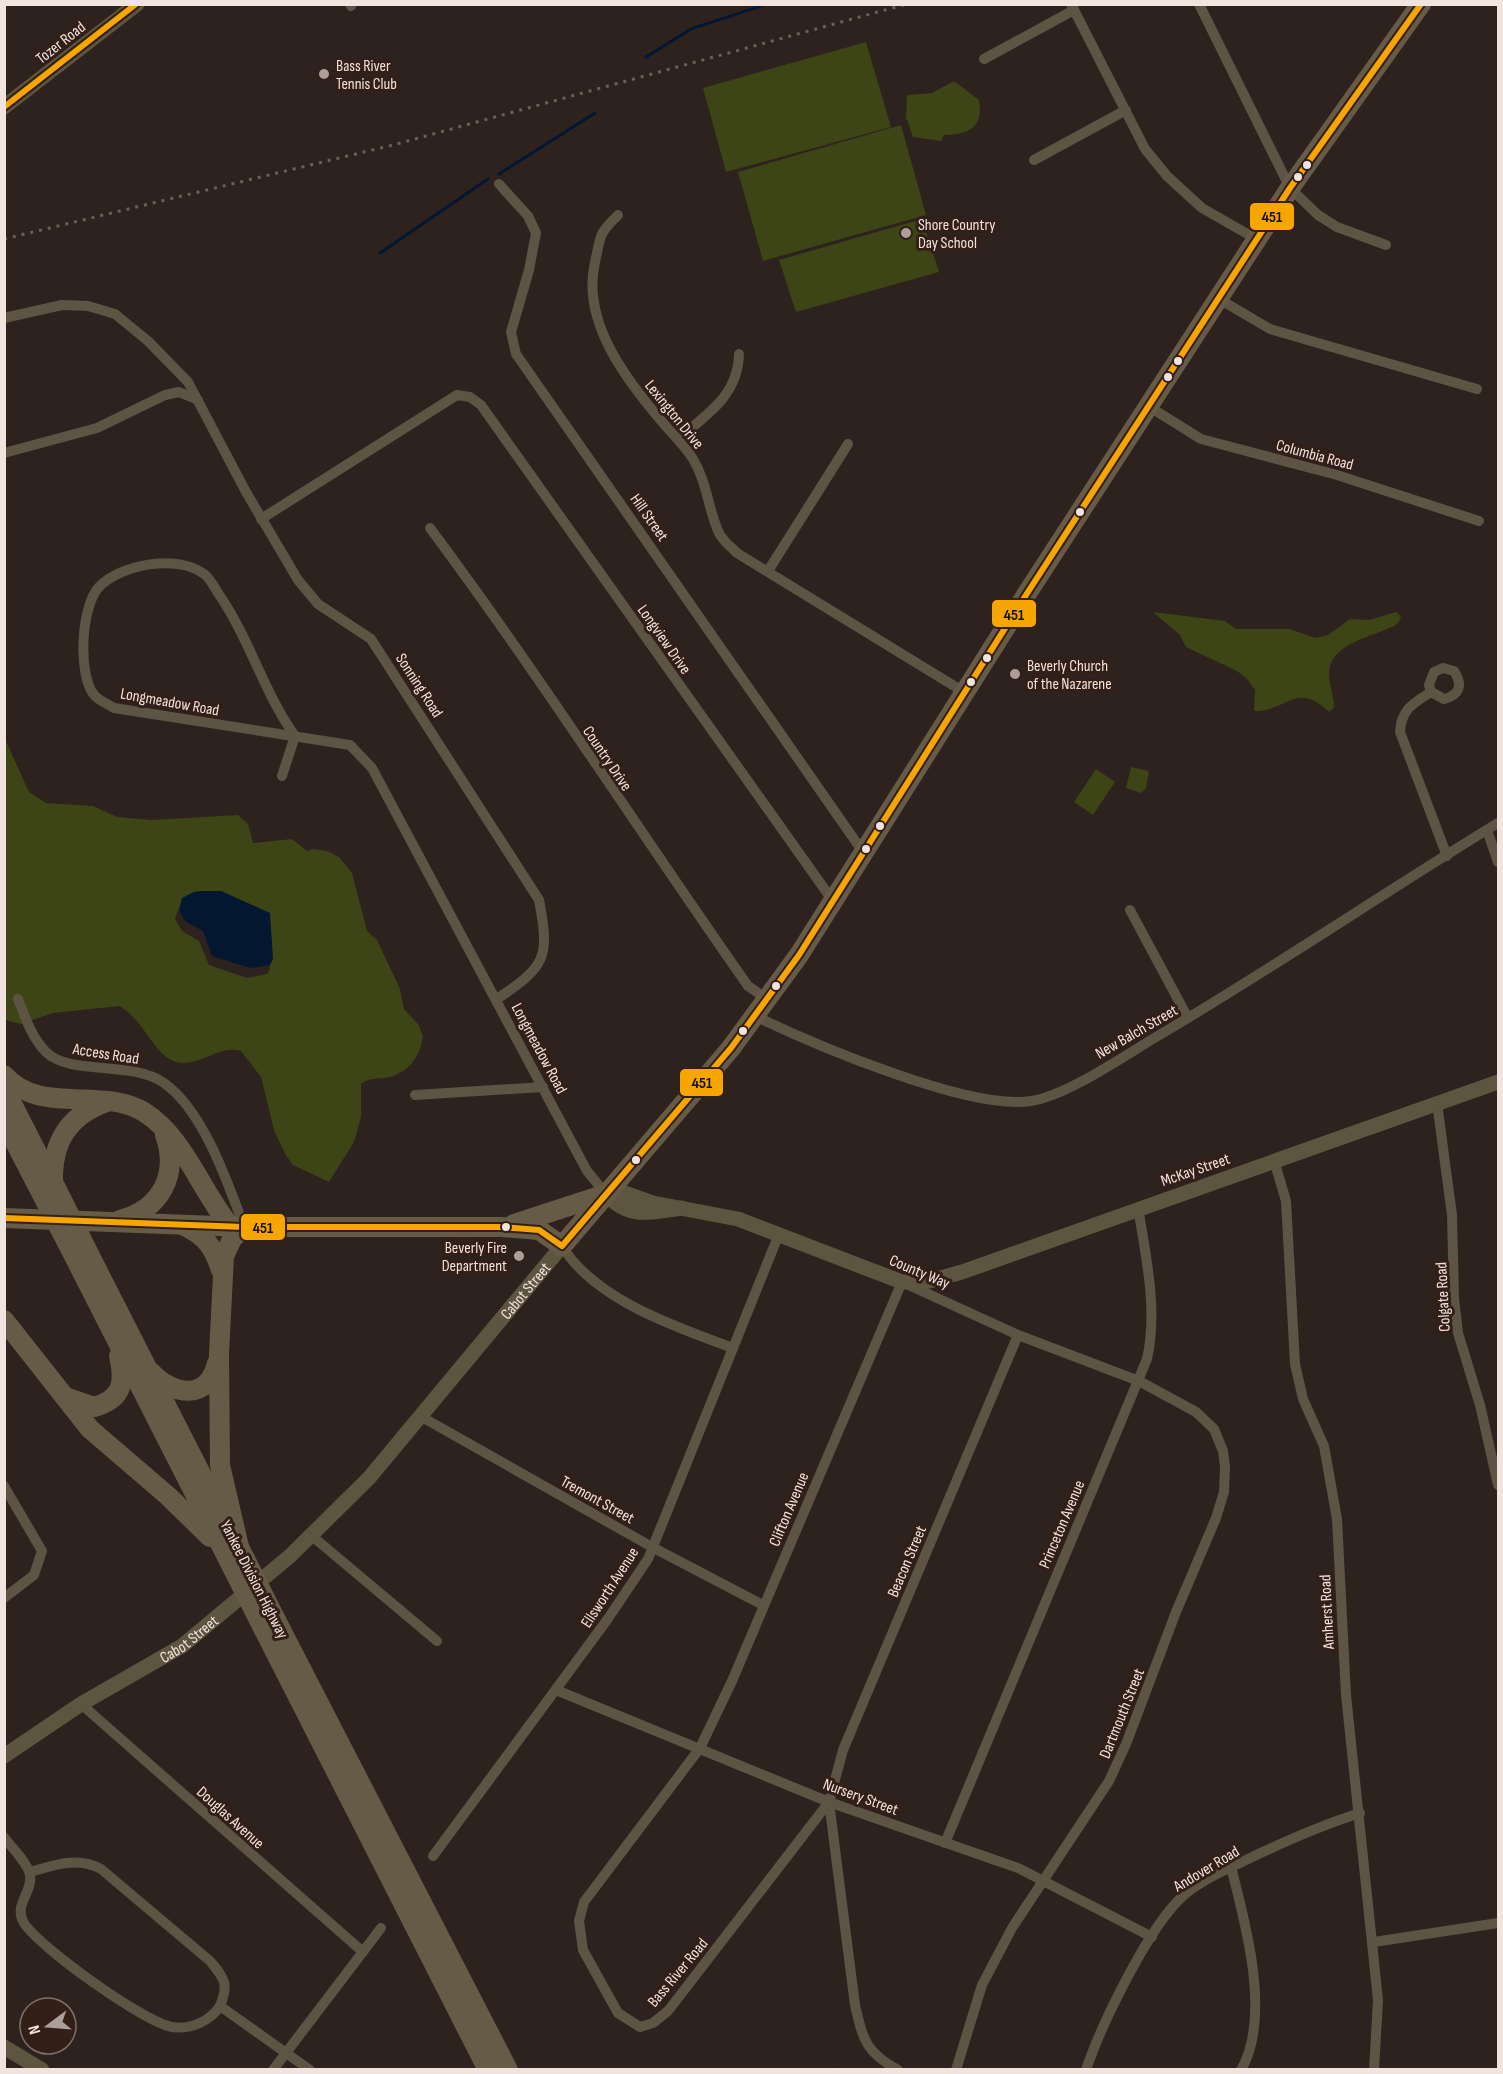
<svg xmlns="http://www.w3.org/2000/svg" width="1503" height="2074" font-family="'Sofia Sans Condensed',sans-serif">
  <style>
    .green { fill: #3d4415; fill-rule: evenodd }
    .water { fill: #041731 }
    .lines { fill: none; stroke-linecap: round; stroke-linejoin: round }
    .stream { stroke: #041731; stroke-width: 3 }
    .street { stroke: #5d5444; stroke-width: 10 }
    .secondary { stroke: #5d553f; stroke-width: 15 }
    .highway { stroke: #655b46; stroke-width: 20 }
    .rail { stroke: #686257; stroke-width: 3; stroke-dasharray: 3 6; stroke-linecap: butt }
    .highway-bridge { stroke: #655b46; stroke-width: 20 }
    .bus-1-casing { stroke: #331f17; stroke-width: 10 }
    .bus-1 { stroke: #f7a600; stroke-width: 6 }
    .poi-dot { fill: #ac9f9a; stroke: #331f17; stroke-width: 2 }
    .bus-dot { fill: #f1e3de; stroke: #331f17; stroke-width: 2 }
    .labels { text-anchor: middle; stroke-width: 6; stroke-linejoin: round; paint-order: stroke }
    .street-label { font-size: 16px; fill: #f1e3de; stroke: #331f17 }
    .poi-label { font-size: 16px; fill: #f1e3de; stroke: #331f17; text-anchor: start }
    .line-badge { stroke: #331f17; stroke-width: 2 }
    .pale-badge-label { font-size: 16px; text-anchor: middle; font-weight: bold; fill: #111 }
  </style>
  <rect width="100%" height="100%" fill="#2d221d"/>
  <!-- green -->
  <g class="green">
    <path d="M866 42 891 127 726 172 703 88Z"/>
    <path d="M954 81 979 100C984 127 969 135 944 135L941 141 913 137 906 117 907 95 932 93Z"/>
    <path d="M901 125 926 215 763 261 738 172Z"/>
    <path d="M922 219 939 272 796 312 779 260Z"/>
    <path d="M1153 612 1225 621 1236 629H1290L1315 638 1328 635 1350 619 1370 620 1396 612 1401 616 1399 622 1394 626C1371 637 1329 644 1329 674 1329 686 1334 696 1334 708L1329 712C1296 680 1287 712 1254 711L1255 690 1247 679 1237 671 1186 647 1180 635Z"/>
    <path d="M4 737 29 792 46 803 93 806 117 817 151 820 238 815 248 824 253 843 292 839 307 851 314 849 327 851 339 857 352 873 367 931 377 940 400 989 404 1009 418 1024 423 1036C420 1058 407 1075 384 1078 375 1079 368 1078 361 1084V1117L354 1142 329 1182 293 1165 285 1154 274 1130 261 1077 241 1051C219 1044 198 1068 176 1062 154 1056 143 1018 119 1006L53 1013 21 1024 5 1020ZM191 901 269 929 270 969 267 974 247 978 209 965 199 941 182 931 175 919 179 908Z"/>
    <path d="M1131 767 1149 771 1146 788 1141 793 1126 788Z"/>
    <path d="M1096 769 1115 782 1093 815 1074 802Z"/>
  </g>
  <!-- water -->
  <path class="water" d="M201 891H221L270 913 273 959 270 965 250 968 212 956 203 931 185 921 179 910 182 898 194 892Z"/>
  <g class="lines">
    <!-- stream -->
    <g class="stream">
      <path d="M646 57 691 29 767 4"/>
      <path d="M499 174 595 113"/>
      <path d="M380 253 488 179"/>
      <path d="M838 2070 839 2069"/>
    </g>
    <!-- street -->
    <g class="street">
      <path d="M350 4 351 6"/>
      <path d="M1071 4 1145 149 1167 176 1202 208 1258 240"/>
      <path d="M1199 4 1290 188 1318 215 1337 227 1386 245"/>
      <path d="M984 59 1074 10"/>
      <path d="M1034 160 1126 110"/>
      <path d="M499 184 528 216 536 233 529 270 511 332 516 354 863 852"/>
      <path d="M618 215C598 234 601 236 595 262 581 322 627 381 664 424 674 436 685 446 693 459 707 482 708 509 719 533 722 540 731 547 737 553L964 692"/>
      <path d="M1219 299 1270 329 1477 389"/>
      <path d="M4 318 62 305 88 306 115 314 148 341 188 382 246 492 298 580 318 604 371 639 539 900C550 958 546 966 497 999"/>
      <path d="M1148 406 1201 439 1337 475 1479 521"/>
      <path d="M679 438C708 414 738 395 739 354"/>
      <path d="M4 453 97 428 165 395 179 392 198 400"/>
      <path d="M261 519 457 395 470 397 481 405 833 901"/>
      <path d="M430 528C541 677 641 834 748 986L767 999"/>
      <path d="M768 571 848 444"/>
      <path d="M1431 692 1429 685 1434 672 1443 668 1454 671C1463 685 1460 695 1444 699L1431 692C1414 703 1401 709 1400 732L1447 856"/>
      <path d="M295 736C264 693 250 640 220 596 215 589 211 579 204 574 178 554 121 564 99 587 81 606 77 676 95 696 100 701 108 704 114 708L350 745 372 768 587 1171 606 1194"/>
      <path d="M282 776 295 736"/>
      <path d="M1487 830 1498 862"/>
      <path d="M1130 910 1188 1018"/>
      <path d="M18 999C25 1017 32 1038 46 1052 70 1076 131 1060 164 1083 203 1110 228 1183 244 1227"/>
      <path d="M755 1016C813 1044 970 1111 1031 1101 1066 1096 1124 1056 1156 1037 1272 969 1383 893 1498 823"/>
      <path d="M415 1095 543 1087"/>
      <path d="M1437 1103 1452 1215 1454 1298 1458 1333 1480 1405 1498 1485"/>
      <path d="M1274 1160 1286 1201 1295 1364 1303 1399 1324 1446 1337 1519 1346 1695 1378 2000 1374 2070"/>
      <path d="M562 1246C595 1300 676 1327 733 1348"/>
      <path d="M420 1416 652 1547 763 1605"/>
      <path d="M4 1486 42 1551 34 1575 4 1598"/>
      <path d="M312 1536 437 1641"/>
      <path d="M556 1690 829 1802 1018 1868 1152 1937"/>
      <path d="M81 1704 363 1952"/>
      <path d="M829 1802 855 2005C863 2039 865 2052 898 2070"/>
      <path d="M4 1837C11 1847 28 1863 30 1875 33 1892 13 1905 24 1923 39 1947 145 2023 172 2027 191 2030 210 2021 220 2006"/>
      <path d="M945 1843 1147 1359C1158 1311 1146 1256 1138 1208"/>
      <path d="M433 1856 607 1620 648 1559 779 1234"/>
      <path d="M1231 1867C1245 1922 1272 2017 1241 2070"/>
      <path d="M30 1872C54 1865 78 1856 101 1869L210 1961C225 1979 229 1984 220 2006L310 2070"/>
      <path d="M1374 1942 1498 1923"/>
      <path d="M273 2070 381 1928"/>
      <path d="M956 2070 982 1985 1012 1928 1109 1781 1126 1744 1176 1612 1216 1518 1224 1492 1225 1466 1223 1451 1214 1429 1196 1412 1139 1381 1018 1335 902 1282 732 1681 700 1748 584 1902 579 1921 583 1950 618 2013 640 2027 653 2023 668 2011 829 1802 843 1750 1018 1335"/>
      <path d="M1086 2070C1101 2025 1149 1926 1183 1896 1200 1881 1223 1871 1242 1862 1281 1843 1319 1826 1360 1813"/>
    </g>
    <!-- secondary -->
    <g class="secondary">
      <path d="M4 107 137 4"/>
      <path d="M682 1208C651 1212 629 1220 606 1194L622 1192 653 1203 738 1219 902 1282 930 1281 962 1272 1498 1082"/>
      <path id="s1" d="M4 1756 81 1704 182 1646 290 1556 369 1478 562 1246"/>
      <path d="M4 2047 42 2070"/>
    </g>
    <!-- highway -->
    <g class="highway">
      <path d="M4 1075C40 1116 102 1086 144 1112 184 1137 201 1191 230 1226"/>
      <path d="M4 1088 51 1180"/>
      <path d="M4 1121 35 1181"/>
      <path d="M53 1182C52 1142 68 1116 106 1102"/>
      <path d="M4 1218 244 1227H501L539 1230 562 1246 731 1048 799 955 1026 595 1290 188 1421 4"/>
      <path d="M120 1220C161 1209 179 1175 165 1135"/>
      <path d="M514 1224 606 1194"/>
      <path d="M184 1226C206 1236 214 1248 221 1270"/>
      <path d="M76 1260 227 1557"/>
      <path d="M92 1260 221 1513"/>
      <path d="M4 1320 90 1429 168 1496 210 1537"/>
      <path d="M151 1372C173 1396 208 1401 217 1363"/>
      <path d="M65 1397 94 1407C123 1399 125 1382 119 1356"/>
      <path d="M239 1547 220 1465 219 1354 224 1256 232 1239 244 1227"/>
      <path d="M276 1620 508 2070"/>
      <path d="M264 1630 488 2070"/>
    </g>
    <!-- rail -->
    <path class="rail" d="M4 239 393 145 907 4"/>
    <!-- highway-bridge -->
    <g class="highway-bridge">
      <path d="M35 1181 76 1260"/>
      <path d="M53 1182 92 1260"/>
      <path d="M239 1547 276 1620"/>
      <path d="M227 1557 264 1630"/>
    </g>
    <defs>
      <g id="bus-1">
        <path d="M4 107 136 4"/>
        <path d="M4 1218 244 1227H501L539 1230 562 1246 731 1048 799 955 1026 595 1290 188 1421 4"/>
      </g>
    </defs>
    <!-- bus-1 casing -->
    <use href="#bus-1" class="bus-1-casing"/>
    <!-- bus-1 -->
    <use href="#bus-1" class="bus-1"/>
  </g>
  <!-- markers -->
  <g class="poi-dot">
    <circle cx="324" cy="74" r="6"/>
    <circle cx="906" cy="233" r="6"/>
    <circle cx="1015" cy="674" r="6"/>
    <circle cx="519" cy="1256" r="6"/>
  </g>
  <g class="bus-dot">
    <circle cx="1307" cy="165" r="5"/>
    <circle cx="1298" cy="177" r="5"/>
    <circle cx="1178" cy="361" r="5"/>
    <circle cx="1168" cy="377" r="5"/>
    <circle cx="1080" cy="512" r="5"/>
    <circle cx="987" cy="658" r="5"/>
    <circle cx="971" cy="682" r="5"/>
    <circle cx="880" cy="826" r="5"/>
    <circle cx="866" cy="849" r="5"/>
    <circle cx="776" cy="986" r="5"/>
    <circle cx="743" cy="1031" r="5"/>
    <circle cx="636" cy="1160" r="5"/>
    <circle cx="506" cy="1227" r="5"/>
  </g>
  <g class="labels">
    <!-- street labels -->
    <g class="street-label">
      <text transform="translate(60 42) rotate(-38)" y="6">Tozer Road</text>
      <text transform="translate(675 414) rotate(51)" y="6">Lexington Drive</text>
      <text transform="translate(1315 454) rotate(15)" y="6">Columbia Road</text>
      <text transform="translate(650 517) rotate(55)" y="6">Hill Street</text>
      <text transform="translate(665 639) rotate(55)" y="6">Longview Drive</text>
      <text transform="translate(420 685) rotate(57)" y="6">Sonning Road</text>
      <text transform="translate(170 701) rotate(10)" y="6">Longmeadow Road</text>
      <text transform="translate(608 758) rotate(56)" y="6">Country Drive</text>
      <text transform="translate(1136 1031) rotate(-30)" y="6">New Balch Street</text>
      <text transform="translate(540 1048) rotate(62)" y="6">Longmeadow Road</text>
      <text transform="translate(106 1053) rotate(9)" y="6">Access Road</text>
      <text transform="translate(1195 1169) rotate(-19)" y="6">McKay Street</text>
      <text transform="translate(920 1271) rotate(23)" y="6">County Way</text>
      <text dy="6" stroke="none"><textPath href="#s1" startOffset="705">Cabot Street</textPath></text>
      <text transform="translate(1442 1297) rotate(-93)" y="6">Colgate Road</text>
      <text transform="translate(598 1499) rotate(29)" y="6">Tremont Street</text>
      <text transform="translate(788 1509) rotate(-67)" y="6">Clifton Avenue</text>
      <text transform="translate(1061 1524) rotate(-67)" y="6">Princeton Avenue</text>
      <text transform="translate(906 1561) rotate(-67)" y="6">Beacon Street</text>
      <text transform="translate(255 1579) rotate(63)" y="6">Yankee Division Highway</text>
      <text transform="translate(609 1587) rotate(-57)" y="6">Ellsworth Avenue</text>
      <text transform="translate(1326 1612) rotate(-93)" y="6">Amherst Road</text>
      <text dy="6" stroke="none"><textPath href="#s1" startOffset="219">Cabot Street</textPath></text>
      <text transform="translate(1121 1713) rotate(-68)" y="6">Dartmouth Street</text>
      <text transform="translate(861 1796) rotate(20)" y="6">Nursery Street</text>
      <text transform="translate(231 1817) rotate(42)" y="6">Douglas Avenue</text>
      <text transform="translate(1206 1868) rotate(-31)" y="6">Andover Road</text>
      <text transform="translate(677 1972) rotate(-50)" y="6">Bass River Road</text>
    </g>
    <!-- poi labels -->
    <g class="poi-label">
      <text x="336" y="71">Bass River<tspan x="336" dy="18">Tennis Club</tspan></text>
      <text x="918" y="230">Shore Country<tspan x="918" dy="18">Day School</tspan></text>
      <text x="1027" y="671">Beverly Church<tspan x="1027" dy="18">of the Nazarene</tspan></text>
      <text x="507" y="1253" text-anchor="end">Beverly Fire<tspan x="507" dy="18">Department</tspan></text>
    </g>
  </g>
  <g class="line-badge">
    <rect x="1249" y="202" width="46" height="29" rx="6" fill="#f7a600"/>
    <rect x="991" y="599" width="46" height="29" rx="6" fill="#f7a600"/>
    <rect x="679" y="1068" width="45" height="29" rx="6" fill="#f7a600"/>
    <rect x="240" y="1213" width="46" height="28" rx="6" fill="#f7a600"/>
  </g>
  <g class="pale-badge-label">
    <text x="1272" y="222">451</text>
    <text x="1014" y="620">451</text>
    <text x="702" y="1088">451</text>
    <text x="263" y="1233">451</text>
  </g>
  <!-- border -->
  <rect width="1503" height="2074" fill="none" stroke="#f1e3de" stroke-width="12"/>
  <!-- north arrow -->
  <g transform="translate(48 2026) rotate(254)"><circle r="28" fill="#331f17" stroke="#7f6d67" stroke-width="1.5"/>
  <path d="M0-4.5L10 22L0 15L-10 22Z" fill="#ac9f9a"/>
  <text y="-9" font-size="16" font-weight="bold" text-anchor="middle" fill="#f1e3de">N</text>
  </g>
</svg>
